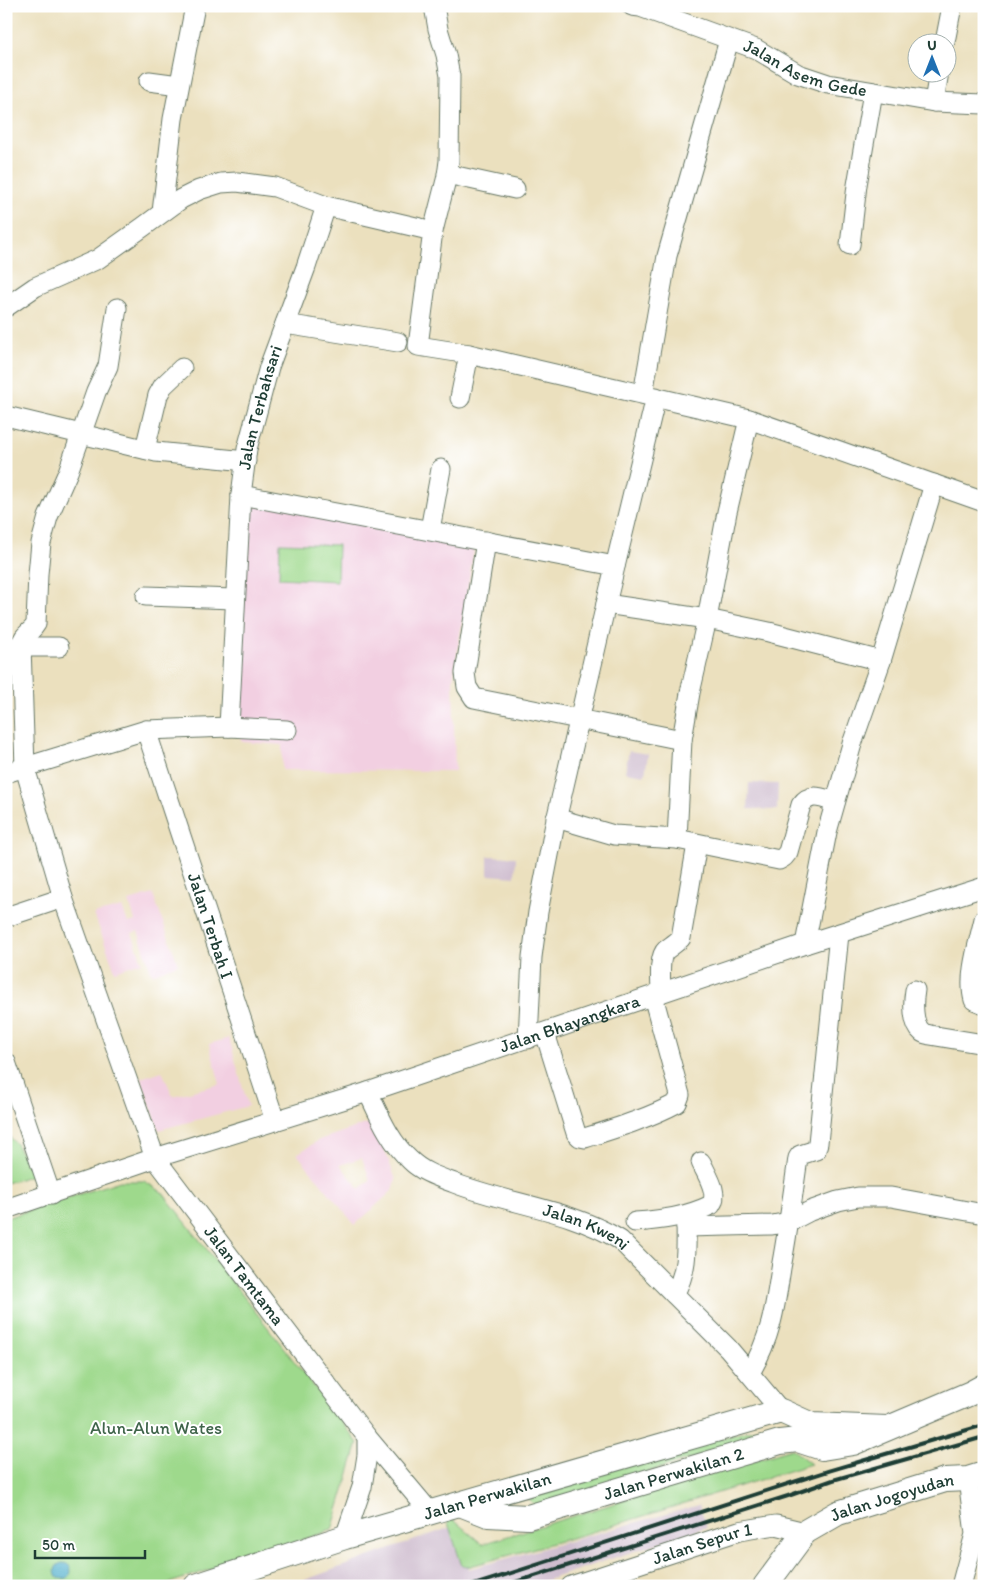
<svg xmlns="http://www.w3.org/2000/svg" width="990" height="1592" font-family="Itim,sans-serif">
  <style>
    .built { fill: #f2cfe1; fill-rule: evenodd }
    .industrial { fill: #cfbdcf }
    .green { fill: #9ed98c; stroke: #5e8b60 }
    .water { fill: #4cadcb; stroke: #367580 }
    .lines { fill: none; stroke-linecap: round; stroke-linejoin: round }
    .minor-casing { stroke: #667664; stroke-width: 21 }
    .major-casing { stroke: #667664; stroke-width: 26 }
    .minor { stroke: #fff; stroke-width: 19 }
    .major { stroke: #fff; stroke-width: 24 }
    .rail { stroke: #1f3d34; stroke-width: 4 }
    .labels { text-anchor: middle; stroke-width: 4; stroke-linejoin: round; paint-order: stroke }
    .street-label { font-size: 18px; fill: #1f3d34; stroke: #fff }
    .park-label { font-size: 18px; fill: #3f644a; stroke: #fff }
  </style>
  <rect width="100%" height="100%" fill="#fff"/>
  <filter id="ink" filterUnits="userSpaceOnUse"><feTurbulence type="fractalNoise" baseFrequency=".02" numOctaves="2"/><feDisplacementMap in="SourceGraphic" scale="10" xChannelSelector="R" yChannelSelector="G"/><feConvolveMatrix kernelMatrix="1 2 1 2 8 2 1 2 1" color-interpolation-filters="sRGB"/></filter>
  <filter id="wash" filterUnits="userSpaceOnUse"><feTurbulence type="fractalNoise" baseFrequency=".0096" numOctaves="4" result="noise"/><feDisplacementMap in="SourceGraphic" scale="20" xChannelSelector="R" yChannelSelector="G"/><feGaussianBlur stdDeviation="1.12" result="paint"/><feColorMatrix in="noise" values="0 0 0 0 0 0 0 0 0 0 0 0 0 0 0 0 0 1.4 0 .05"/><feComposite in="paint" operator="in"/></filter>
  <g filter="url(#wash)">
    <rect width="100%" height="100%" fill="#ebe0be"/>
    <!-- built -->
    <g class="built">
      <path d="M242 499 475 542 453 679 455 771 282 770V745L242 742 230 711Z"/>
      <path d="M153 894 178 964 152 974 138 931 132 933 142 962 115 971 94 914 122 907 128 923 135 921 129 901Z"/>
      <path d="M229 1038 248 1106 159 1130 141 1078 162 1071 173 1096 220 1084 209 1044Z"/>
      <path d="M374 1121 396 1180 393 1190 355 1225 297 1154 319 1140ZM362 1158 370 1180 360 1189 340 1165Z"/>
    </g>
    <!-- industrial -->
    <g class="industrial">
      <path d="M629 751 648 754 645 775 625 772Z"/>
      <path d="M749 783 778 784 777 810 748 809Z"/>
      <path d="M488 856 516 857 515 877 488 875Z"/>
      <path d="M699 1505 707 1527 529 1586H288L454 1526 469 1569Z"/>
    </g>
    <!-- green -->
    <g class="green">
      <path d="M280 543 338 545 337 581 279 578Z"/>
      <path d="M6 1133 16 1144 33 1175 6 1183Z"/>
      <path d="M120 1181H144L162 1192 358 1443 332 1530 160 1586H6V1218Z"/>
      <path d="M763 1427 758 1438 537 1506 528 1499 533 1489Z"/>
      <path d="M792 1449 811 1464 592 1532 467 1567 462 1566 446 1517 449 1516 482 1544Z"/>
    </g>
    <!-- water -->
    <circle class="water" cx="63" cy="1571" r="8"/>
  </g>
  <g filter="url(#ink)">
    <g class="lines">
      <defs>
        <g id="minor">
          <path d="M434 6 438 29 446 55 450 76 449 161 447 176 433 231 418 346 469 354 749 419 984 502"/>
          <path id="s1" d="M632 6 640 7 756 49 798 74 828 84 934 102 984 104"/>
          <path d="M945 42 952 6"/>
          <path d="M149 81 179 85"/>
          <path d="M934 102 939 72"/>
          <path d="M447 174 515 189"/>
          <path d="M162 212 173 119 195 6"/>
          <path d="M850 245 857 185 873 92"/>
          <path d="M6 307 35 287 98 259 143 227 181 199 199 190 221 183 237 182 275 187 326 206 433 231"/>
          <path id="s2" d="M117 308 108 366 96 392 68 472 48 517 41 543 38 574 36 624C31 633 23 634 21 645L25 768 63 898 155 1158 368 1092 805 944 984 887"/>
          <path d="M285 324 398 342"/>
          <path d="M643 394 667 256 729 40"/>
          <path d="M460 398 469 354"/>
          <path d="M6 416 156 452 246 461"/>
          <path d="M145 449 158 395 163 386 182 368"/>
          <path d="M241 495 615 566"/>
          <path d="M430 530 441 469"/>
          <path d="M486 541 465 673 467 687 474 698 682 740"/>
          <path d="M146 596 234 599"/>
          <path d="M606 604 707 619 769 632 881 661"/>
          <path d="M6 647H59"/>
          <path id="s3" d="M229 727 241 495 247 449 269 367 306 267 326 206"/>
          <path id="s4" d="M146 730 275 1121"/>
          <path d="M6 773 146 730 229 727 287 730"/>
          <path d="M556 818 614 835 677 839 779 860 784 857 788 852 801 805C810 792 822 798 835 802"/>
          <path d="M677 839 682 740 690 693 707 619 727 512 749 419"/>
          <path d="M6 917 63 898"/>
          <path d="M984 919C979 942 967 977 974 1000L984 1004"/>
          <path d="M805 944 827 832 852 744 881 661 934 484"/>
          <path d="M915 990C913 1002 912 1024 922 1032 924 1034 927 1034 930 1035L984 1044"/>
          <path d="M661 993C661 983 658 957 666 950 671 946 676 943 681 938L697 844"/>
          <path d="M545 1033 576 1133 580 1137 585 1138C616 1128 649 1118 677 1103L680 1095 653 996"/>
          <path d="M528 1039 532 957 538 912 554 829 606 604 656 397"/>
          <path d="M6 1062 51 1195"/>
          <path id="s5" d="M368 1092C379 1115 390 1142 410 1160 422 1172 438 1177 454 1183 508 1204 570 1209 620 1240L728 1348 781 1411"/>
          <path id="s6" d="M6 1209 155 1158 367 1437V1455L362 1487 345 1537"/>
          <path d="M635 1222C662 1220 686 1217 711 1205 720 1193 706 1174 701 1162"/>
          <path d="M686 1227 772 1225 789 1222 810 1211 838 1201 858 1197H891L984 1214"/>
          <path d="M674 1294C689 1270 686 1244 686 1216"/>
          <path d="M750 1373C771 1337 775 1308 781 1268 788 1231 793 1194 798 1158L800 1155 816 1150 818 1143 839 934"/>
          <path d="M367 1437 430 1512"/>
          <path id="s7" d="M571 1586 739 1531 776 1525 805 1532"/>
          <path d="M961 1586 975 1534 968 1479"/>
        </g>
        <g id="major">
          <path id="s8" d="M460 1504 488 1515 528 1517 780 1442 798 1440 822 1448 853 1443 971 1393 984 1386"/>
          <path id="s9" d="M196 1586 345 1537 781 1411 812 1425 887 1428"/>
          <path id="s10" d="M765 1586 805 1532 838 1513 945 1480 968 1479 984 1474"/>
        </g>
      </defs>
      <!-- minor casing -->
      <use href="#minor" class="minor-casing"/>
      <!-- major casing -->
      <use href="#major" class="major-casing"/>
      <!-- minor -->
      <use href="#minor" class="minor"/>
      <!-- major -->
      <use href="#major" class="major"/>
      <!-- rail -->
      <g class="rail">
        <path d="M471 1586 828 1471 984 1425"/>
        <path d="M503 1586 788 1496 833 1480 984 1437"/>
      </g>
    </g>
  </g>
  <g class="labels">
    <!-- street labels -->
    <g class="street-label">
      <text dy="6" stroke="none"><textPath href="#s1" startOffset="185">Jalan Asem Gede</textPath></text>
      <text dy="6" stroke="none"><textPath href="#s3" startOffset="322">Jalan Terbahsari</textPath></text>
      <text dy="6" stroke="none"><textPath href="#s4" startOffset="206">Jalan Terbah I</textPath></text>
      <text dy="6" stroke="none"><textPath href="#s2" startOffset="1326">Jalan Bhayangkara</textPath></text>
      <text dy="6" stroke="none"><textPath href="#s5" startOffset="270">Jalan Kweni</textPath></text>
      <text dy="6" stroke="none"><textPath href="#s6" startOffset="305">Jalan Tamtama</textPath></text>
      <text dy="6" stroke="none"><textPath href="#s8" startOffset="222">Jalan Perwakilan 2</textPath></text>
      <text dy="6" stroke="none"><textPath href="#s9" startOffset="305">Jalan Perwakilan</textPath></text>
      <text dy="6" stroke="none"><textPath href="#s10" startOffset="162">Jalan Jogoyudan</textPath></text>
      <text dy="6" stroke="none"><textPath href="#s7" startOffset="138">Jalan Sepur 1</textPath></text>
    </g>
    <!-- park labels -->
    <g class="park-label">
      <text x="156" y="1434">Alun-Alun Wates</text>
    </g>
  </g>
  <!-- margin -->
  <rect width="990" height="1592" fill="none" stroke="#fff" stroke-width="25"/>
  <!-- north arrow -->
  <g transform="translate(932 58)"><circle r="24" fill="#ffffff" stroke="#a5b1ae"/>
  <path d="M0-4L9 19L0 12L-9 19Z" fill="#1f6fb2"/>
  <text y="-8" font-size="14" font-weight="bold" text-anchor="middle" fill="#1f3d34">U</text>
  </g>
  <!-- scale -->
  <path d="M35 1550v8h110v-8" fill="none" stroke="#1f3d34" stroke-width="2.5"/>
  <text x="42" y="1550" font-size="15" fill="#1f3d34" stroke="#ffffff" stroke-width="4" paint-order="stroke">50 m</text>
</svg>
